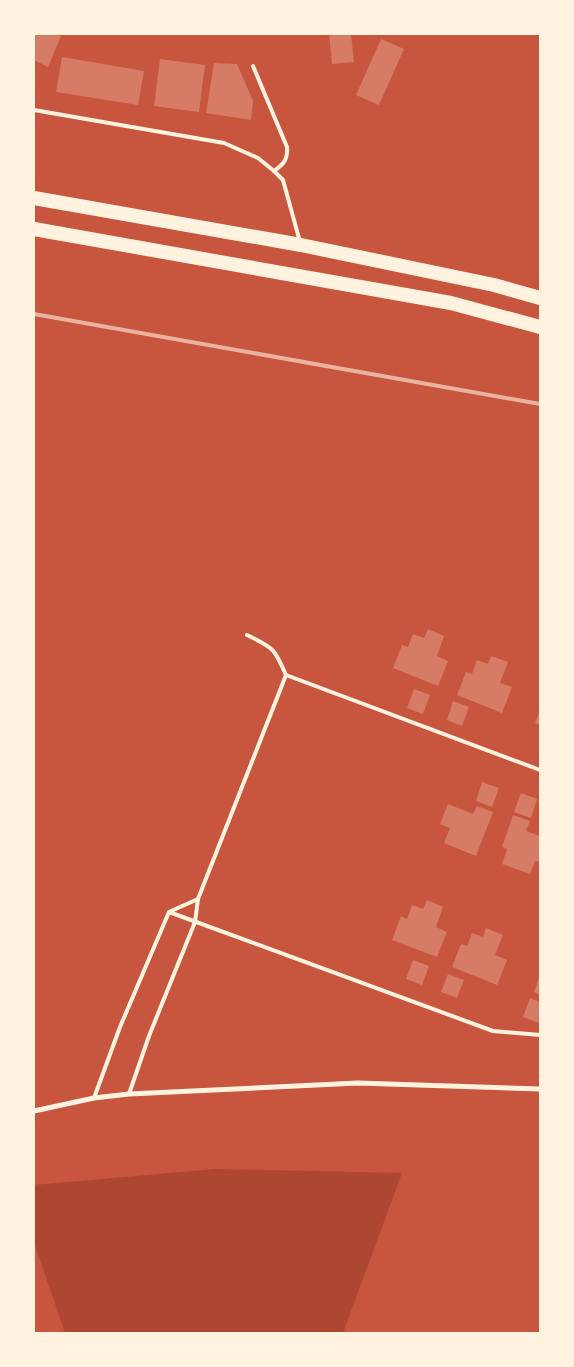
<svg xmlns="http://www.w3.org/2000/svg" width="574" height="1367" font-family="Lato,sans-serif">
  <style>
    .green { fill: #ae4732 }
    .building { fill: #d67c66 }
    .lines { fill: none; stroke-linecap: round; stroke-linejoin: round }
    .service { stroke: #fff3e0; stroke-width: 4 }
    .minor { stroke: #fff3e0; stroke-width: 5 }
    .trunk { stroke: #fff3e0; stroke-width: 14 }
    .rail { stroke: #e9b49f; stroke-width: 4 }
  </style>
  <rect width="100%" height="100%" fill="#c8553d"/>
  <!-- green -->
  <path class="green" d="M215 1169 402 1173 343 1333H65L34 1242V1185Z"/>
  <!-- building -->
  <g class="building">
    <path d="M35 34H55L61 36 48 67 34 60Z"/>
    <path d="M329 34H351L354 62 332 64Z"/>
    <path d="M381 39 404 49 379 105 356 95Z"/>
    <path d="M62 57 144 71 138 105 56 92Z"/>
    <path d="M160 59 205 65 199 112 154 106Z"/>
    <path d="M214 63 237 64 253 101 251 120 206 113Z"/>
    <path d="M428 629 444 636 437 656 448 661 438 686 393 668 402 645 408 647 413 634 424 638Z"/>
    <path d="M491 656 508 662 500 683 512 687 502 713 457 695 466 672 472 674 477 660 488 664Z"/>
    <path d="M414 689 430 695 423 714 407 708Z"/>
    <path d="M453 701 469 707 462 726 447 720Z"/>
    <path d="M540 711V725L535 723Z"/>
    <path d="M482 782 499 788 492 807 476 801Z"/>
    <path d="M521 793 537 799 531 818 514 812Z"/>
    <path d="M448 804 473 814 477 806 493 812 476 856 444 843 450 828 440 824Z"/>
    <path d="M513 815 530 821 526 831 540 836V862L535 861 530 874 502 864 507 849 502 847Z"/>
    <path d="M427 900 443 907 436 927 447 932 437 957 392 940 401 916 407 919 412 905 423 909Z"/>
    <path d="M486 928 503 935 495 955 507 960 497 985 452 967 461 944 467 946 472 933 483 937Z"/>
    <path d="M413 960 429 966 422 985 406 979Z"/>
    <path d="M448 974 464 980 457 998 441 992Z"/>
    <path d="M540 975V995L534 992Z"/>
    <path d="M530 998 540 1002 539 1023 523 1017Z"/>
  </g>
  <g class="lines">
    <!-- service -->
    <g class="service">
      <path d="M253 66 287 147C288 159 284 164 274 171"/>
      <path d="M34 110 224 143 258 158 274 171 283 180 300 242"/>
      <path d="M286 675 540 770"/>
      <path d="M169 912 493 1031 540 1035"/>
      <path d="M129 1094 149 1036 195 922 198 899 286 675C274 647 273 648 247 635"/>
      <path d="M94 1098 120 1027 169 912 198 899"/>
    </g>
    <!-- minor -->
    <path class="minor" d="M34 1111 94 1098 129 1094 358 1083 540 1089"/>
    <!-- trunk -->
    <g class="trunk">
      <path d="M34 198 301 245 494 285 540 298"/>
      <path d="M34 229 451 303 540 327"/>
    </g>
    <!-- rail -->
    <path class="rail" d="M34 314 540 404"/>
  </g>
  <!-- border -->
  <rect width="574" height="1367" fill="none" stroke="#fff3e0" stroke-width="70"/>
</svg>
